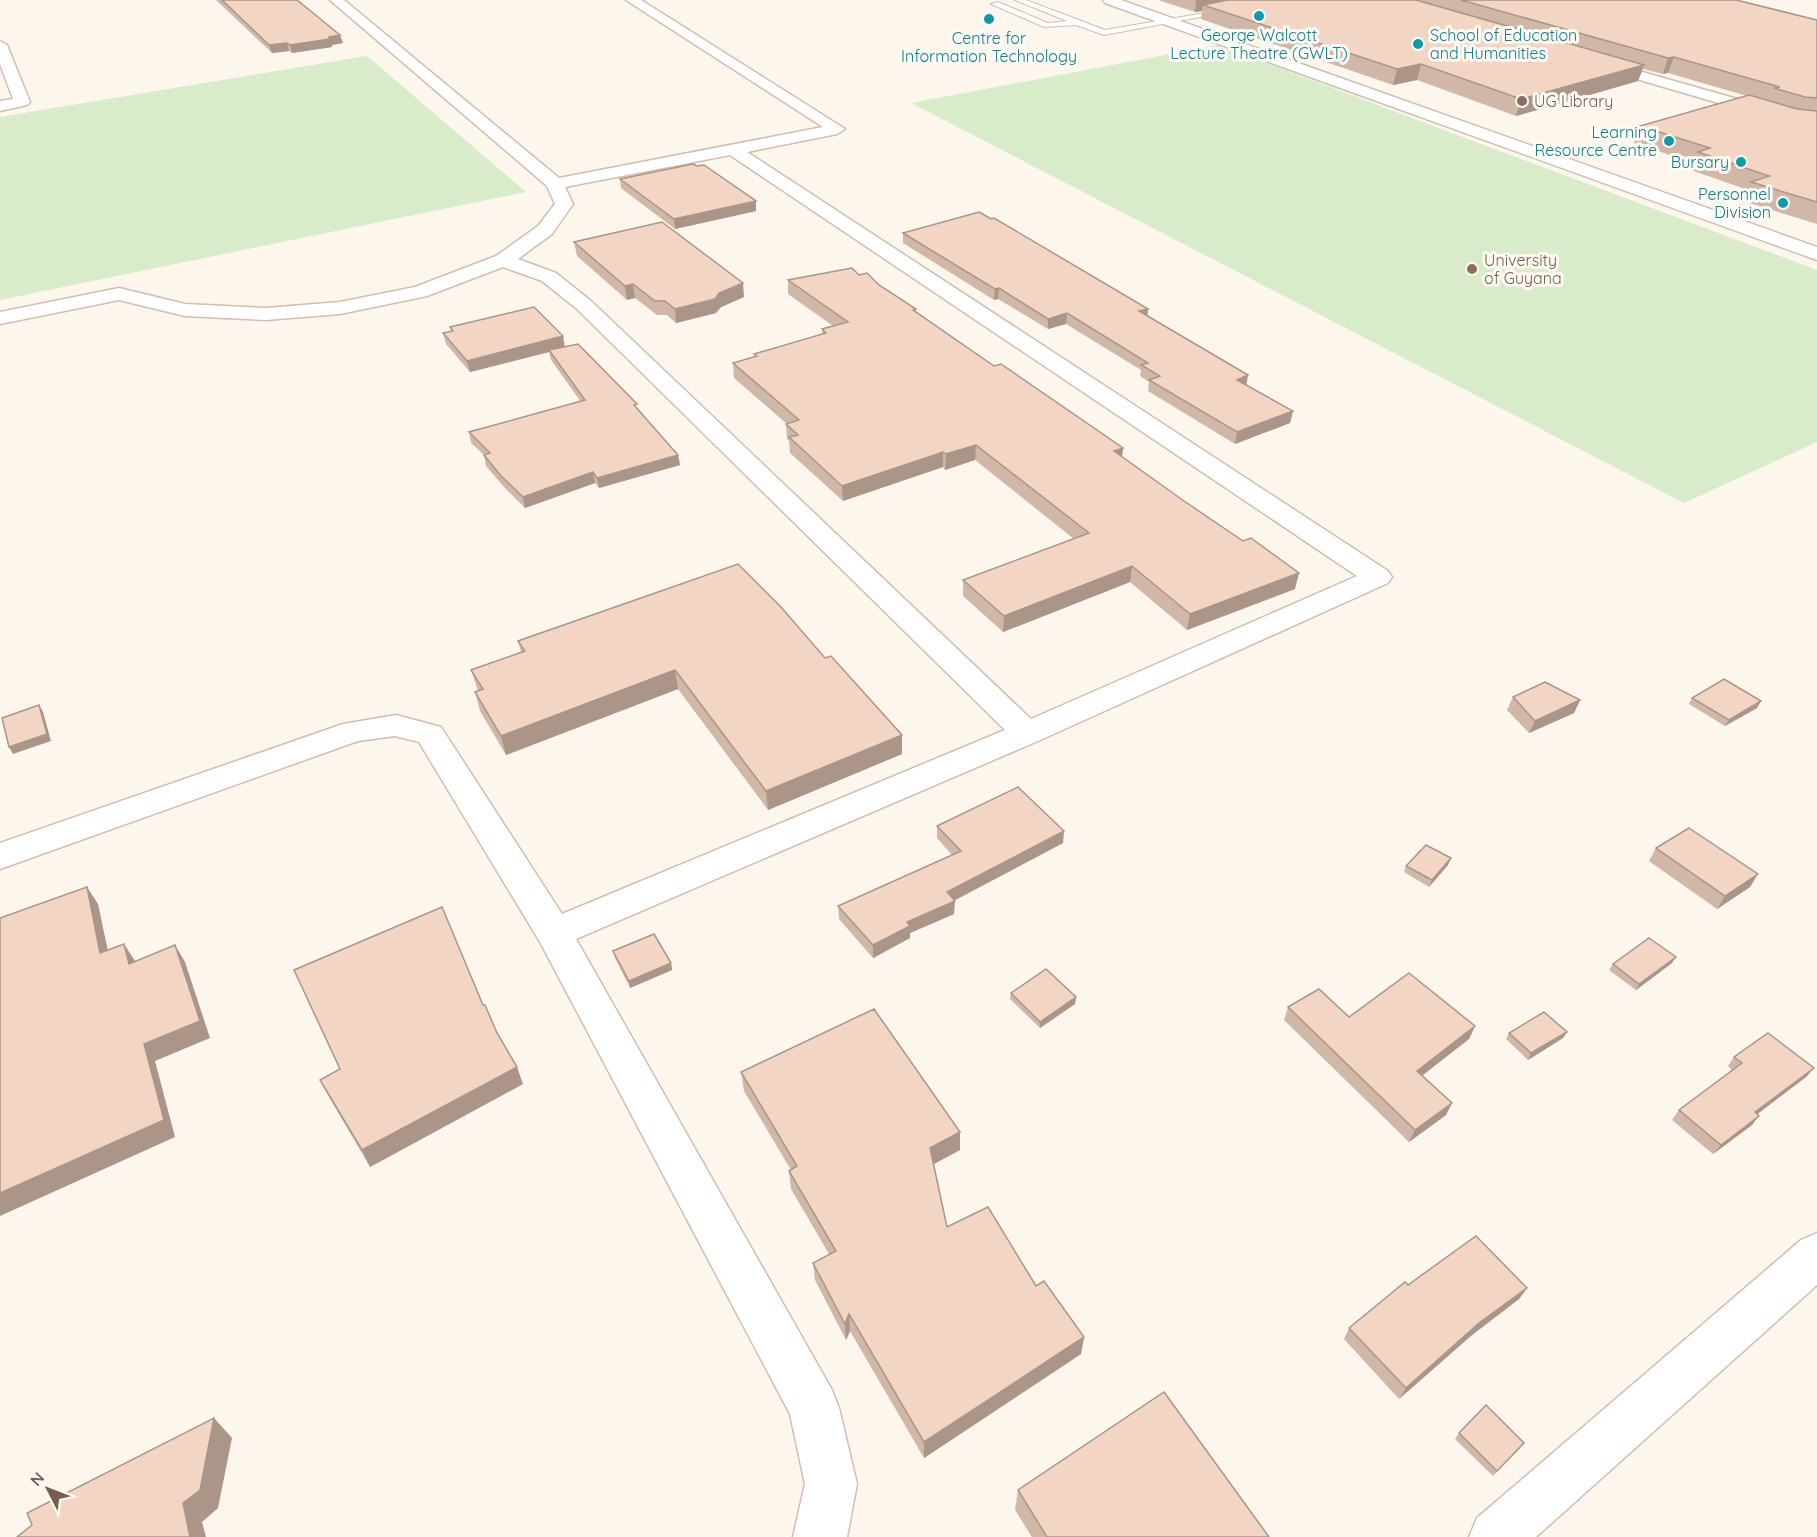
<svg xmlns="http://www.w3.org/2000/svg" width="1817" height="1537" font-family="Quicksand,sans-serif">
  <style>
    .green { fill: #d8ecc9 }
    .lines { fill: none; stroke-linecap: round; stroke-linejoin: round }
    .service-casing { stroke: #d1beb0; stroke-width: 2 }
    .minor-casing { stroke: #d1beb0; stroke-width: 3 }
    .service { fill: #fff; fill-rule: evenodd }
    .minor { fill: #fff; fill-rule: evenodd }
    .wall { fill: #d1b7a8 }
    .shaded-wall { fill: #aa9588 }
    .building { fill: #f3d5c3; stroke: #aa9588; stroke-width: 1.5 }
    .culture-dot { fill: #0f9aa8; stroke: #fffaf3; stroke-width: 2 }
    .education-dot { fill: #8d6e63; stroke: #fffaf3; stroke-width: 2 }
    .labels { text-anchor: middle; stroke-width: 6; stroke-linejoin: round; paint-order: stroke }
    .far-culture-label { font-size: 16px; fill: #0d838f; stroke: #fffaf3; text-anchor: end }
    .far-education-label { font-size: 16px; fill: #785e54; stroke: #fffaf3; text-anchor: start }
  </style>
  <rect width="100%" height="100%" fill="#fdf6ec"/>
  <!-- green -->
  <g class="green">
    <path d="M1218 45 1817 270V442L1684 503 911 103Z"/>
    <path d="M367 56 526 192 0 300V117Z"/>
  </g>
  <g class="lines">
    <defs>
      <path id="service" d="M1015 0H1026L1105 30 1228 9 1232 11 1104 35 1076 25 1044 27 991 4 998 2 1048 23 1067 21Z"/>
      <g id="minor">
        <path d="M330 0H344L559 178 823 127 626 0H641L845 129 837 134 747 152 1388 571 1392 577 1388 583 1038 741 576 939 832 1390 839 1408 857 1484 847 1537H793L805 1484 790 1414 540 942 419 742 395 736 358 741 0 869V843L343 724 396 715 441 727 562 914 1005 730 577 309 542 281 503 267 427 296 340 314 266 320 185 316 119 300 0 324V312L119 288 185 304 266 308 340 302 415 287 496 256 538 226 555 204 547 186ZM730 155 1357 576 1031 719 591 301 556 273 518 259 552 234 573 204 565 187Z"/>
        <path d="M1103 0H1121L1817 247V260L1105 3Z"/>
        <path d="M0 41 7 45 30 102 27 105 0 111V101L13 99 0 64Z"/>
        <path d="M1597 59 1797 116 1817 117V127L1790 124 1592 66 1590 63 1592 60Z"/>
        <path d="M1817 1233V1285L1536 1537H1469L1477 1518 1801 1240Z"/>
      </g>
    </defs>
    <!-- service casing -->
    <use href="#service" class="service-casing"/>
    <!-- minor casing -->
    <use href="#minor" class="minor-casing"/>
    <!-- service -->
    <use href="#service" class="service"/>
    <!-- minor -->
    <use href="#minor" class="minor"/>
  </g>
  <!-- wall -->
  <g class="wall">
    <path d="M216 0H297L343 43 332 45V47L292 53 289 51 272 53Z"/>
    <path d="M1158 0H1736L1817 20V224L1743 201 1748 190 1691 170 1694 163 1634 143 1640 126 1747 96 1668 73 1663 74 1643 69 1638 81 1516 116 1417 80 1393 85 1201 19 1202 11 1195 12Z"/>
    <path d="M620 179 756 201V211L675 229 621 188Z"/>
    <path d="M903 233 1148 309 1147 316 1246 385 1293 411 1290 423 1235 444 1148 391 1149 382 1140 376 1141 370 1066 324 1048 329 998 299 994 300 903 243Z"/>
    <path d="M574 242 744 297 721 307 716 313 676 323 667 315H657L635 298 627 300 577 256Z"/>
    <path d="M859 275 879 285 994 366 1123 448 1122 457 1295 589 1187 630 1130 582 1003 632 963 596V580L1074 539 975 460 945 470 943 467 843 501 790 453 789 441 787 439 786 424H787L734 378 733 363 755 357 754 354 822 334V329L833 326 788 294V280Z"/>
    <path d="M450 327 564 347 638 409 678 455 680 465 599 488 595 483 525 508 504 487 486 466 484 455 471 443 469 432 581 402 551 360 549 351 470 372 446 344 443 333 451 331Z"/>
    <path d="M738 564 902 754 768 810 678 689 506 755 480 711 475 692 478 691 471 670 521 652 518 641Z"/>
    <path d="M1513 697 1580 700 1574 713 1529 733 1507 710Z"/>
    <path d="M1692 698 1757 708 1725 726 1689 704Z"/>
    <path d="M937 826 1063 843 954 901V914L910 933V938L873 958 839 919 838 906 952 855 937 838Z"/>
    <path d="M1656 848 1750 887 1717 909 1649 861Z"/>
    <path d="M1448 865 1429 887 1404 872 1406 866Z"/>
    <path d="M613 951 671 963 672 970 630 988 615 958Z"/>
    <path d="M1672 963 1636 990 1609 970 1613 964Z"/>
    <path d="M1011 993 1076 997 1075 1004 1040 1028 1010 999Z"/>
    <path d="M483 1005 523 1084 370 1167 329 1097 320 1080 340 1069Z"/>
    <path d="M1288 1007 1349 1017 1475 1026 1469 1039 1422 1076 1452 1103 1446 1115 1409 1142 1284 1020Z"/>
    <path d="M1567 1032 1563 1038 1528 1060 1506 1039 1509 1033Z"/>
    <path d="M1734 1057 1814 1068 1806 1077 1757 1114 1752 1125 1713 1154 1672 1120 1679 1110 1732 1070 1728 1066Z"/>
    <path d="M741 1072 960 1150 934 1164 947 1227 1036 1286 1084 1337 1081 1354 924 1458 850 1331 846 1340 815 1280 813 1263 829 1254 791 1189 789 1171 791 1170 744 1091Z"/>
    <path d="M1408 1285 1527 1288 1519 1299 1472 1335 1399 1399 1344 1339 1349 1328Z"/>
    <path d="M1459 1433 1520 1448 1493 1476 1455 1439Z"/>
    <path d="M1018 1490 1269 1537H1032L1015 1510Z"/>
  </g>
  <!-- shaded-wall -->
  <g class="shaded-wall">
    <path d="M1196 0H1252L1203 5 1202 11 1195 12Z"/>
    <path d="M340 35 343 43 332 45V47L292 53 290 45Z"/>
    <path d="M287 43 289 51 272 53 269 45Z"/>
    <path d="M1674 57 1668 73 1663 74 1668 58Z"/>
    <path d="M1421 64 1417 80 1393 85 1397 69Z"/>
    <path d="M1644 65 1638 81 1516 116 1521 99Z"/>
    <path d="M756 201V211L675 229 674 219Z"/>
    <path d="M743 283 744 297 721 307 716 313 676 323 675 309 719 293Z"/>
    <path d="M633 284 635 298 627 300 625 286Z"/>
    <path d="M999 288 998 299 994 300 995 289Z"/>
    <path d="M1148 309 1147 319 1139 311Z"/>
    <path d="M1067 313 1066 324 1048 329V319Z"/>
    <path d="M563 336 565 348 470 372 467 361Z"/>
    <path d="M1248 375 1246 387 1237 380Z"/>
    <path d="M1293 411 1290 423 1235 444 1237 432Z"/>
    <path d="M976 445 975 460 945 470 946 454Z"/>
    <path d="M1123 448 1121 464 1114 451Z"/>
    <path d="M943 452V467L843 501 842 486Z"/>
    <path d="M678 455 680 465 599 488 597 478Z"/>
    <path d="M593 472 595 483 525 508 523 497Z"/>
    <path d="M1132 566 1130 582 1003 632 1004 616Z"/>
    <path d="M1299 573 1295 589 1187 630 1190 614Z"/>
    <path d="M675 670 678 689 506 755 501 736Z"/>
    <path d="M1580 700 1574 713 1529 733 1535 721Z"/>
    <path d="M1761 701 1757 708 1725 726 1729 720Z"/>
    <path d="M39 705 43 712 51 741 13 754 9 747Z"/>
    <path d="M902 735V754L768 810 766 791Z"/>
    <path d="M1064 831 1063 843 947 904V892Z"/>
    <path d="M1451 858 1448 865 1429 887 1432 880Z"/>
    <path d="M1758 874 1750 887 1717 909 1725 896Z"/>
    <path d="M87 887 98 904 112 970 100 953Z"/>
    <path d="M955 901 954 914 910 933V938L873 958V945L907 922Z"/>
    <path d="M124 944 135 961 129 964Z"/>
    <path d="M175 945 185 962 210 1038 155 1061 175 1137 0 1216V1193L144 1044Z"/>
    <path d="M1676 957 1672 963 1636 990 1639 984Z"/>
    <path d="M671 963 672 970 630 988 629 981Z"/>
    <path d="M1076 997 1075 1004 1040 1028V1022Z"/>
    <path d="M1475 1026 1469 1039 1411 1084 1417 1071Z"/>
    <path d="M1567 1032 1563 1038 1528 1060 1531 1053Z"/>
    <path d="M517 1067 523 1084 370 1167 362 1150Z"/>
    <path d="M1814 1068 1806 1077 1747 1122 1755 1112Z"/>
    <path d="M1452 1103 1446 1115 1409 1142 1415 1130Z"/>
    <path d="M1759 1116 1752 1125 1713 1154 1721 1145Z"/>
    <path d="M960 1132V1150L930 1166V1148Z"/>
    <path d="M1527 1288 1519 1299 1472 1335 1399 1399 1406 1388 1479 1323Z"/>
    <path d="M849 1314 850 1331 846 1340 845 1324Z"/>
    <path d="M1084 1337 1081 1354 924 1458V1442Z"/>
    <path d="M214 1418 232 1438 218 1508 202 1522 206 1537H190L183 1503Z"/>
  </g>
  <!-- building -->
  <g class="building">
    <path d="M222 0H297L340 35 329 37 330 39 290 45 287 43 269 45Z"/>
    <path d="M1227 0H1416L1644 65 1521 99 1421 64 1397 69 1203 5Z"/>
    <path d="M1461 0H1736L1817 20V98L1805 97 1774 88 1780 87 1674 57 1668 58Z"/>
    <path d="M1749 95 1797 109 1817 111V202L1751 182 1769 176 1698 152 1710 148 1640 126Z"/>
    <path d="M693 164 697 166 704 165 756 201 674 219 620 179Z"/>
    <path d="M979 212 991 219 994 218 1148 309 1139 311 1248 375 1237 380 1293 411 1237 432 1149 380 1160 376 1141 365 1148 363 1067 313 1048 319 999 288 995 289 903 233Z"/>
    <path d="M662 222 743 283 719 293 715 299 675 309 665 301H655L633 284 625 286 574 242Z"/>
    <path d="M852 268 859 275 867 273 879 285 916 309 913 310 994 366 1001 364 1123 448 1114 451 1184 501 1243 541 1251 538 1299 573 1190 614 1132 566 1004 616 963 580 1089 533 976 445 946 454 943 452 842 486 789 437 798 435 786 424 799 420 733 363 757 356 754 354 826 333 822 329 848 322 788 280Z"/>
    <path d="M534 307 563 336 467 361 443 333 453 331 450 327Z"/>
    <path d="M578 344 637 404 634 405 678 455 597 478 593 472 523 497 501 476 484 455 490 453 469 432 585 400 549 350Z"/>
    <path d="M738 564 780 606 825 658 831 656 902 735 766 791 675 670 501 736 475 692 483 689 471 670 525 651 518 641Z"/>
    <path d="M1724 679 1761 701 1729 720 1692 698Z"/>
    <path d="M1545 682 1580 700 1535 721 1513 697Z"/>
    <path d="M39 705 47 734 9 747 2 718Z"/>
    <path d="M1018 787 1064 831 947 892 955 901 907 922 910 926 873 945 838 906 961 851 937 826Z"/>
    <path d="M1689 828 1758 874 1725 896 1656 848Z"/>
    <path d="M1426 845 1451 858 1432 880 1406 866Z"/>
    <path d="M87 887 100 953 124 944 129 964 175 945 200 1021 144 1044 164 1120 0 1193V918Z"/>
    <path d="M442 907 483 1005H485L497 1033 517 1067 362 1150 320 1080 340 1069 294 970Z"/>
    <path d="M654 934 671 963 629 981 613 951Z"/>
    <path d="M1649 938 1676 957 1639 984 1613 964Z"/>
    <path d="M1046 969 1076 997 1040 1022 1011 993Z"/>
    <path d="M1409 973 1475 1026 1417 1071 1452 1103 1415 1130 1288 1007 1319 989 1349 1017Z"/>
    <path d="M874 1009 960 1132 930 1148 947 1227 988 1207 1036 1286 1044 1281 1084 1337 924 1442 849 1314 845 1324 813 1263 836 1251 789 1171 797 1166 741 1072Z"/>
    <path d="M1544 1012 1567 1032 1531 1053 1509 1033Z"/>
    <path d="M1768 1033 1814 1068 1755 1112 1759 1116 1721 1145 1679 1110 1742 1063 1734 1057Z"/>
    <path d="M1476 1236 1527 1288 1479 1323 1406 1388 1349 1328 1405 1282 1408 1285Z"/>
    <path d="M1164 1392 1269 1537H1047L1018 1490Z"/>
    <path d="M1486 1405 1524 1443 1497 1471 1459 1433Z"/>
    <path d="M214 1418 200 1490 183 1503 190 1537H17L32 1525 27 1513Z"/>
  </g>
  <!-- markers -->
  <g class="culture-dot">
    <circle cx="1259" cy="16" r="6"/>
    <circle cx="989" cy="19" r="6"/>
    <circle cx="1418" cy="44" r="6"/>
    <circle cx="1669" cy="141" r="6"/>
    <circle cx="1741" cy="162" r="6"/>
    <circle cx="1783" cy="203" r="6"/>
  </g>
  <g class="education-dot">
    <circle cx="1522" cy="101" r="6"/>
    <circle cx="1472" cy="269" r="6"/>
  </g>
  <g class="labels">
    <!-- far-culture labels -->
    <g class="far-culture-label">
      <text x="1259" y="41" text-anchor="middle">George Walcott<tspan x="1259" dy="18">Lecture Theatre (GWLT)</tspan></text>
      <text x="1430" y="41" text-anchor="start">School of Education<tspan x="1430" dy="18">and Humanities</tspan></text>
      <text x="989" y="44" text-anchor="middle">Centre for<tspan x="989" dy="18">Information Technology</tspan></text>
      <text x="1657" y="138">Learning<tspan x="1657" dy="18">Resource Centre</tspan></text>
      <text x="1729" y="168">Bursary</text>
      <text x="1771" y="200">Personnel<tspan x="1771" dy="18">Division</tspan></text>
    </g>
    <!-- far-education labels -->
    <g class="far-education-label">
      <text x="1534" y="107">UG Library</text>
      <text x="1484" y="266">University<tspan x="1484" dy="18">of Guyana</tspan></text>
    </g>
  </g>
  <!-- north arrow -->
  <g transform="translate(48 1489) rotate(312)" stroke="#fffaf3" stroke-width="4.5" paint-order="stroke">
  <path d="M0-4.5L10 22L0 15L-10 22Z" fill="#7a5c4d"/>
  <text y="-9" font-size="16" font-weight="bold" text-anchor="middle" fill="#7a5c4d">N</text>
  </g>
</svg>
